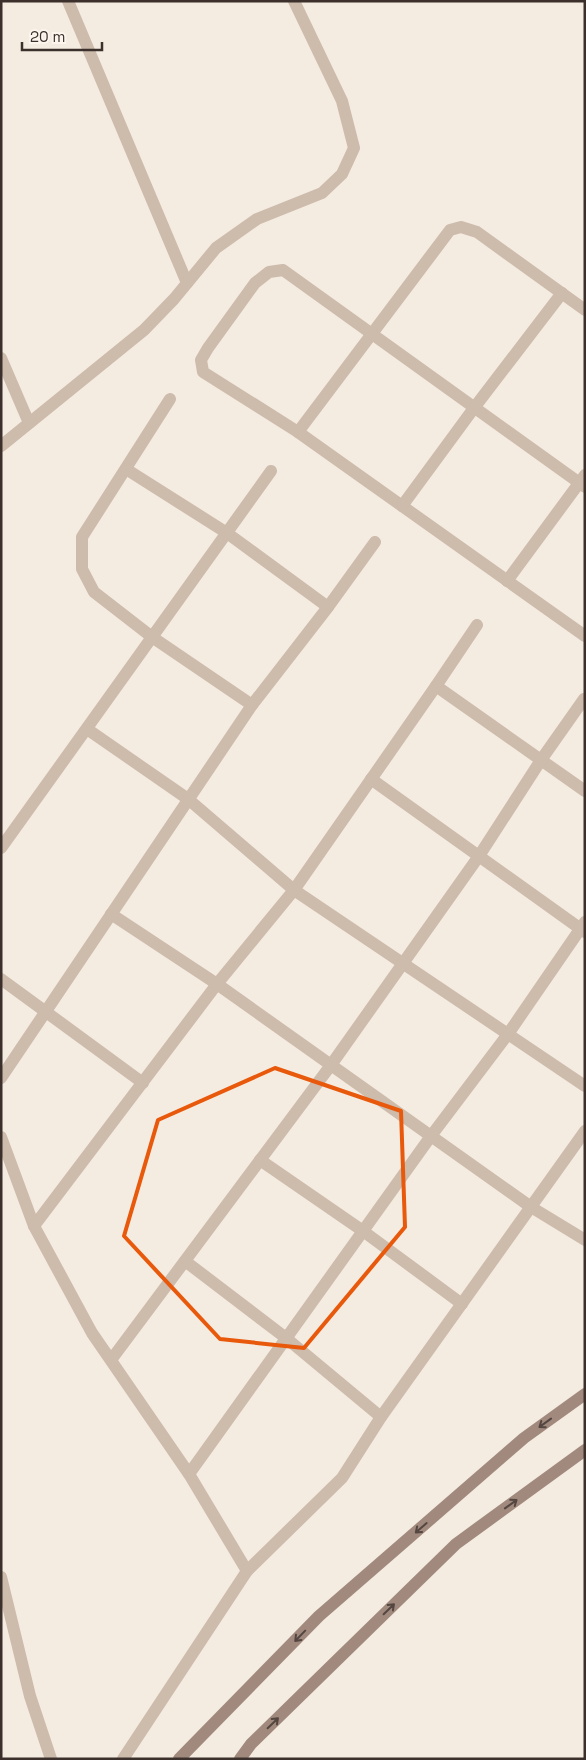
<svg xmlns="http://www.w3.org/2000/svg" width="586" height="1760" font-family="'Space Grotesk',sans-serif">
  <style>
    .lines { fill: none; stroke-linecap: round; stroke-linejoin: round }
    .service { stroke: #cdbbac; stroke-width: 12 }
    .minor { stroke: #cdbbac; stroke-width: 12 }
    .secondary { stroke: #a18a7d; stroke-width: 12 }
    .oneway { stroke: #544640 }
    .marked { fill: none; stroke: #e8590c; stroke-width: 4; stroke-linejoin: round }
  </style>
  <rect width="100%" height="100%" fill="#f4ebe1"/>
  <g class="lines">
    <!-- service -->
    <g class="service">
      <path d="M170 399 82 537V569L94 592 152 637 252 705"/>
      <path d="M298 432 450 230 461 227 477 232 585 310"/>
      <path d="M126 469 227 533 328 607"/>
      <path d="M585 487 283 270 269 272 255 283 208 348 201 360 203 372 298 432 585 636"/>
      <path d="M402 506 474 408 562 293"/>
      <path d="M507 581 585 475"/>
      <path d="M436 686 585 791"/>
      <path d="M87 729 188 799 294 890 585 1086"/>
      <path d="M371 779 585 932"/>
      <path d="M1 848 271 471"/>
      <path d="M111 914 217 984 531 1207 585 1240"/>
      <path d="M1 979 143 1083"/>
      <path d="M1 1078 252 705 328 607 375 542"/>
      <path d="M1 1137 34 1226 92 1333 189 1474 247 1571"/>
      <path d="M260 1160 363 1231 462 1304"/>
      <path d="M34 1226 217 984 294 890 436 686 477 625"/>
      <path d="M185 1261 286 1338 381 1417"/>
      <path d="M111 1360 331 1065 479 856 541 760 584 699"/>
      <path d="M189 1474 431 1136 508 1034 585 922"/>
      <path d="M1 1577 30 1696 51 1759"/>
      <path d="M123 1759 247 1571 342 1478 381 1417 585 1131"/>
    </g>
    <!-- minor -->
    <g class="minor">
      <path d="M68 1 187 283"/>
      <path d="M1 358 29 423"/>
      <path d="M1 446 144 330 174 299 216 248 257 219 322 193 342 174 354 148 342 101 294 1"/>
    </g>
    <!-- secondary -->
    <g class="secondary">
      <path d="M179 1759 319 1616 524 1438 585 1394"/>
      <path d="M240 1759 251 1744 456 1544 585 1450"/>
    </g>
  </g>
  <!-- one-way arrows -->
  <defs><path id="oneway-shaft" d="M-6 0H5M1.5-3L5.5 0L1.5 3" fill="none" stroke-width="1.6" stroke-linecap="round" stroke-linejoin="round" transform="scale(1.25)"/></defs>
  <g class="oneway">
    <use href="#oneway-shaft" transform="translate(545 1423) rotate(144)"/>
    <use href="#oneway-shaft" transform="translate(511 1504) rotate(-36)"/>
    <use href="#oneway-shaft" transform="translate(421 1528) rotate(139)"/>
    <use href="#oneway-shaft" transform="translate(389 1609) rotate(-44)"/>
    <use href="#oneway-shaft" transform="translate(300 1636) rotate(134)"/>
    <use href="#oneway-shaft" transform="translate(273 1723) rotate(-44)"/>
  </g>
  <!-- marked area -->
  <path class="marked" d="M275 1068 401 1111 405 1227 304 1348 220 1339 124 1236 158 1120Z"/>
  <!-- border -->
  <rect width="586" height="1760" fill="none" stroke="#3b302b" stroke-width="5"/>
  <!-- scale -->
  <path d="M22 42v8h80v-8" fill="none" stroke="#3b302b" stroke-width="2.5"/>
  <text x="30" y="42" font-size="15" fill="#3b302b" stroke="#fbf5ee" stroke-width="4" paint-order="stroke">20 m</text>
</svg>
